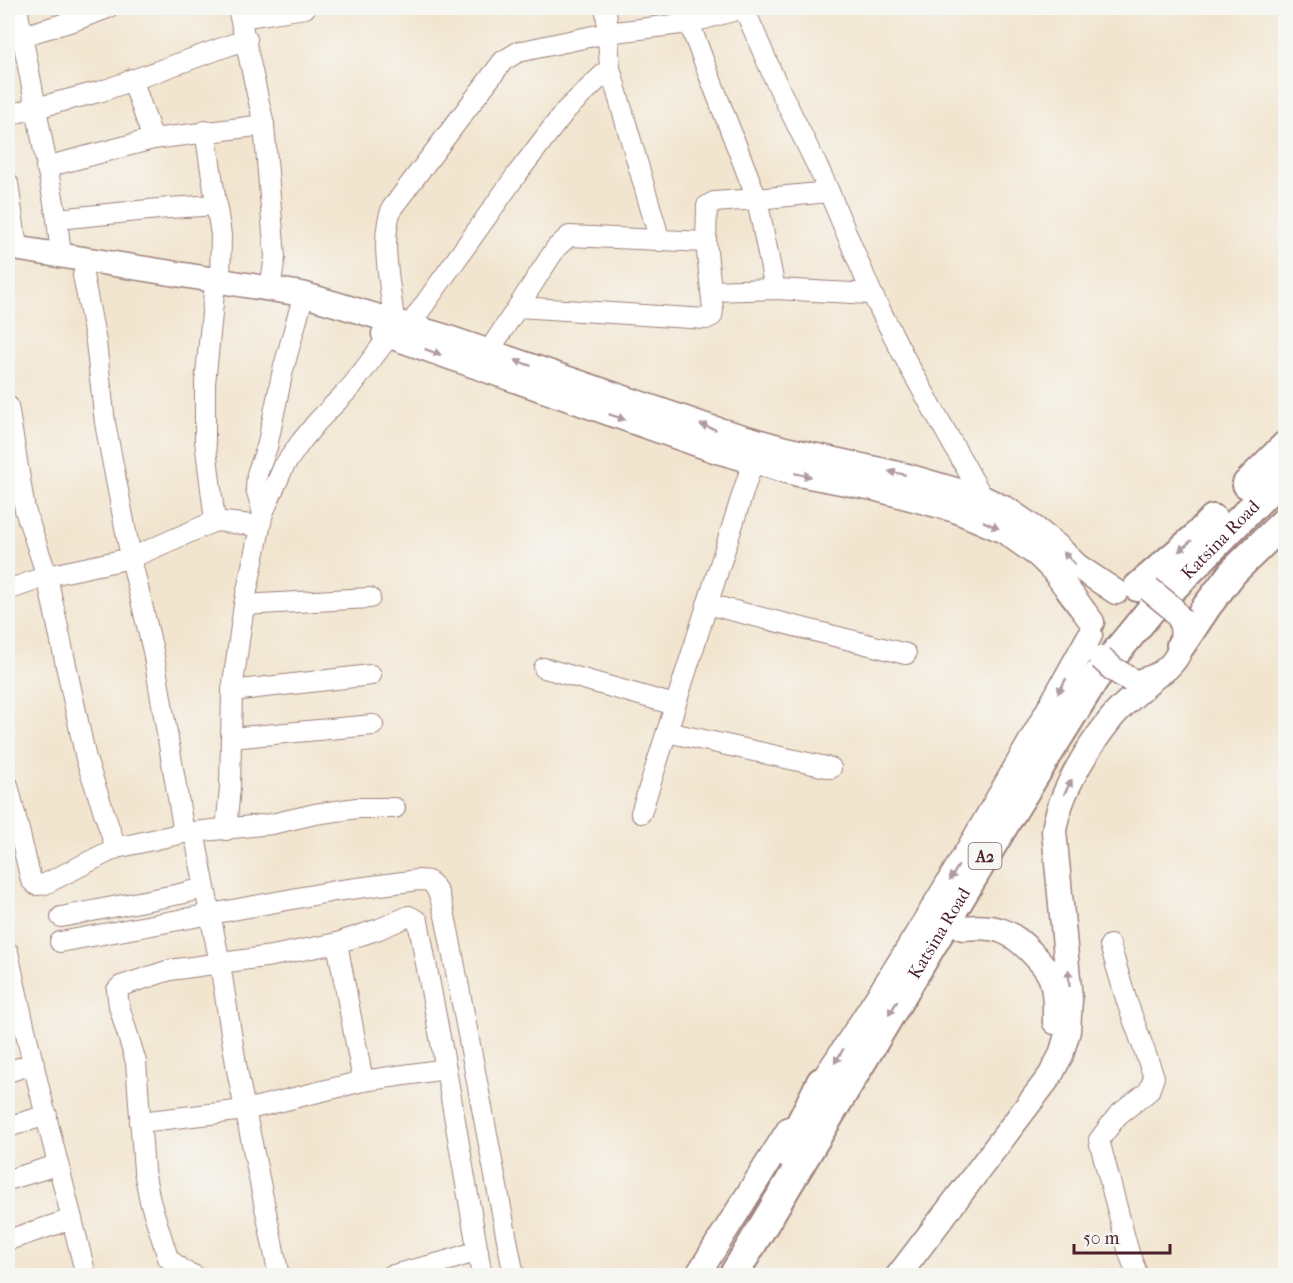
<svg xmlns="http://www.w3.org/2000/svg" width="1293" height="1283" font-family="'IM FELL French Canon',serif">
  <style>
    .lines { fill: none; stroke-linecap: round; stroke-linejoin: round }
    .minor-casing { stroke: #9e827d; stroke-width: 22 }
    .major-casing { stroke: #9e827d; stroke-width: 27 }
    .highway-casing { stroke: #9e827d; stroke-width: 32 }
    .minor { stroke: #fff; stroke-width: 20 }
    .major { stroke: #fff; stroke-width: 24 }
    .highway { stroke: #fff; stroke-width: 28 }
    .major-bridge-casing { stroke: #9e827d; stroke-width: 27; stroke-linecap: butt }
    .major-bridge { stroke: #fff; stroke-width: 24 }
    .oneway { fill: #ae9aa0 }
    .labels { text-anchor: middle; stroke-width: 4.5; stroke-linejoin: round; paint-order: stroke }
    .shield { fill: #f6f6f2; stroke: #7e6067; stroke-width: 1.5 }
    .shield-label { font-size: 16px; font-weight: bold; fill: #4a1f2b }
    .street-label { font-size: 18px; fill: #4a1f2b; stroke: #f6f6f2 }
  </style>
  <rect width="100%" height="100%" fill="#f6f6f2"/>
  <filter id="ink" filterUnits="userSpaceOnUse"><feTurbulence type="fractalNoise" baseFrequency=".0167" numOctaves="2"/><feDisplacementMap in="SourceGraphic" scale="12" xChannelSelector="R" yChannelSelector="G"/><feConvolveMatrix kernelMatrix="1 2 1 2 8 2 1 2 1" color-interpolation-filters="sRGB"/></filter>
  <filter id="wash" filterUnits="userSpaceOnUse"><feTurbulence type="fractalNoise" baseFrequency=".008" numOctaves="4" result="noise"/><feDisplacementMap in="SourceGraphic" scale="24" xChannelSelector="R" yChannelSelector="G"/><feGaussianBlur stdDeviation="1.35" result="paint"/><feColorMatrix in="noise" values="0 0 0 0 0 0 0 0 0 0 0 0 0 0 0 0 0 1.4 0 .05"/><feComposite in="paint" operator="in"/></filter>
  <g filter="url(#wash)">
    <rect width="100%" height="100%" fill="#f2e5cf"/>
  </g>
  <g filter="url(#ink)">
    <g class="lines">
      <defs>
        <g id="minor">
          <path d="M17 8 57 219 61 256"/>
          <path d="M238 8 264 125 275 257 270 288"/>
          <path d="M606 8 610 68 660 241"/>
          <path d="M241 18 305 8"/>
          <path d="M689 23 757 199 829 192"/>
          <path d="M8 40 73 21 108 8"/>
          <path d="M132 79 153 139"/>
          <path d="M8 115 102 91 247 39"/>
          <path d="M205 131 221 235 220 281"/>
          <path d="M46 167 153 139 264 125"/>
          <path d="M8 183 17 248"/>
          <path d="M57 219 169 208 217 205"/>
          <path d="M83 275 96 342 105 423 131 558 153 651 184 833"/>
          <path d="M711 291 775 289 872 294"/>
          <path d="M214 293 205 384V441L215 521"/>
          <path d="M518 307 706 319 712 316 713 310 706 242 707 206 714 202 757 199 775 289"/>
          <path d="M394 321C391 287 379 239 392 208L503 61 518 52 607 33 689 23 744 8 775 80 824 180 872 294 910 368 983 498"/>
          <path d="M409 326 517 174 566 110 610 68"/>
          <path d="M489 351 556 248 569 236 706 242"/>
          <path d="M8 406 25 510 47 576 86 759 116 848"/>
          <path d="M263 513 256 488 257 474 267 447 283 370 300 308"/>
          <path d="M8 590 47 576 131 558 215 521 260 526"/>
          <path d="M707 604 906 654"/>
          <path d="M244 605 370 598"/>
          <path d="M544 668 675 705"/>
          <path d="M232 691 371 675"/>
          <path d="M667 732 831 768"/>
          <path d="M231 738 373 725"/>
          <path d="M8 785 31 880 36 885 45 884 116 848 184 833 272 824 315 814 357 808H395"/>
          <path d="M641 813 753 461"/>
          <path d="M226 830 230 787 232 691 244 605 263 513 284 466 300 443 317 422 351 387 390 335"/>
          <path d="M194 832 220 964 237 1070 279 1276"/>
          <path d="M61 917 180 894 204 888"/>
          <path d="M60 942 335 891 418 880C421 880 425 880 428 881 441 886 446 922 449 935L514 1276"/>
          <path d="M337 943 363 1081"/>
          <path d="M1110 945 1127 1002 1154 1077 1149 1091 1118 1115 1099 1140 1129 1253 1138 1276"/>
          <path d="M8 952C30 1061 60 1168 86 1276"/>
          <path d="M8 1072 34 1063"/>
          <path d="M140 1122 245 1110 363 1081 446 1069"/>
          <path d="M8 1127 47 1115"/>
          <path d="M8 1180 57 1165"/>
          <path d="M8 1240 72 1219"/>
          <path d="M195 1276 183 1271 168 1258 150 1201 144 1171 136 1062 119 1006 117 990 121 986 170 970 272 956 337 943 379 929 409 916 418 921 446 1069 482 1276"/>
          <path d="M390 1276 440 1263 478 1251"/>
        </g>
        <g id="major">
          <path d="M8 247 302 294 446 337 712 428 785 449 907 476 983 498 1008 510 1034 528 1058 547 1077 566 1116 592"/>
          <path d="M384 334 717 451 798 474 873 488 955 510 1004 531 1039 556 1054 571 1092 622"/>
          <path d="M1143 680C1167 675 1187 653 1182 627"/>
          <path d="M963 928C996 925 1011 930 1033 954 1039 960 1046 968 1050 976 1056 990 1055 1008 1055 1022"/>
          <path d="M811 1098C913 949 1003 793 1090 635"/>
          <path d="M697 1276 789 1129"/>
          <path d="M898 1276 1050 1076 1061 1055 1068 1031 1070 999 1054 831C1059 794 1086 750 1110 720 1123 703 1142 690 1157 675"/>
        </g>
        <g id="highway">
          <path d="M1247 484 1286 445"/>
          <path d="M1138 587 1195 538 1213 519"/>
          <path d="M1181 645 1207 606 1233 572 1286 520"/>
          <path d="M786 1153 821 1082"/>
          <path id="s1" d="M733 1276 1009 817 1095 678 1150 611 1286 473"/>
        </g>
      </defs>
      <!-- minor casing -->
      <use href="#minor" class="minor-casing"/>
      <!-- major casing -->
      <use href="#major" class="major-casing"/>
      <!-- highway casing -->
      <use href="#highway" class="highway-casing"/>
      <!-- minor -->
      <use href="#minor" class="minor"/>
      <!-- major -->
      <use href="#major" class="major"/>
      <!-- highway -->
      <use href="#highway" class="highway"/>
      <defs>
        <g id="major-bridge">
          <path d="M1149 589 1172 608 1180 619"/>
          <path d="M1101 658 1113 669 1131 680"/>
        </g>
      </defs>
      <!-- major-bridge casing -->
      <use href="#major-bridge" class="major-bridge-casing"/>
      <!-- major-bridge -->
      <use href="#major-bridge" class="major-bridge"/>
    </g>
    <!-- one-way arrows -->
    <defs><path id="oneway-solid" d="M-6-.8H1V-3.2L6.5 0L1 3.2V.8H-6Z" transform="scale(1.5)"/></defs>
    <g class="oneway">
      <use href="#oneway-solid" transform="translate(433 352) rotate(20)"/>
      <use href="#oneway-solid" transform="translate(523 363) rotate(-161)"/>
      <use href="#oneway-solid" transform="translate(617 417) rotate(19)"/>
      <use href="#oneway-solid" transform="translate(708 427) rotate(-162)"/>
      <use href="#oneway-solid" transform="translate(897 473) rotate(-168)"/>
      <use href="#oneway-solid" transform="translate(803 475) rotate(12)"/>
      <use href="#oneway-solid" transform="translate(991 525) rotate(25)"/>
      <use href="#oneway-solid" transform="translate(1185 546) rotate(139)"/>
      <use href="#oneway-solid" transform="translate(1069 558) rotate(-135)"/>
      <use href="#oneway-solid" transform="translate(1062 686) rotate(119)"/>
      <use href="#oneway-solid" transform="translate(1068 787) rotate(-62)"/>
      <use href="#oneway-solid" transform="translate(954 873) rotate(121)"/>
      <use href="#oneway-solid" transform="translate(1069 978) rotate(-93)"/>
      <use href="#oneway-solid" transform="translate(893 1008) rotate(121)"/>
      <use href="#oneway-solid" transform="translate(839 1056) rotate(122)"/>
    </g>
  </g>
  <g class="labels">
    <!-- shield labels -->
    <rect class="shield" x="968.5" y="843" width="33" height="26" rx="4.5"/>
    <g class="shield-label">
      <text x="985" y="862">A2</text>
    </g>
    <!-- street labels -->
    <g class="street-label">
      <text dy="6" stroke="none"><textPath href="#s1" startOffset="886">Katsina Road</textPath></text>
      <text dy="6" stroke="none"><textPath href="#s1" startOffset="400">Katsina Road</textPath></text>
    </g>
  </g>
  <!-- margin -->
  <rect width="1293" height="1283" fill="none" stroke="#f6f6f2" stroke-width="30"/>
  <!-- scale -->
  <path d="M1074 1244v9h96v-9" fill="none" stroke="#4a1f2b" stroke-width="3"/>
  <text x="1083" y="1244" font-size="18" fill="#4a1f2b" stroke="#f6f6f2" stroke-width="4.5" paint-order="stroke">50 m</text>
</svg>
